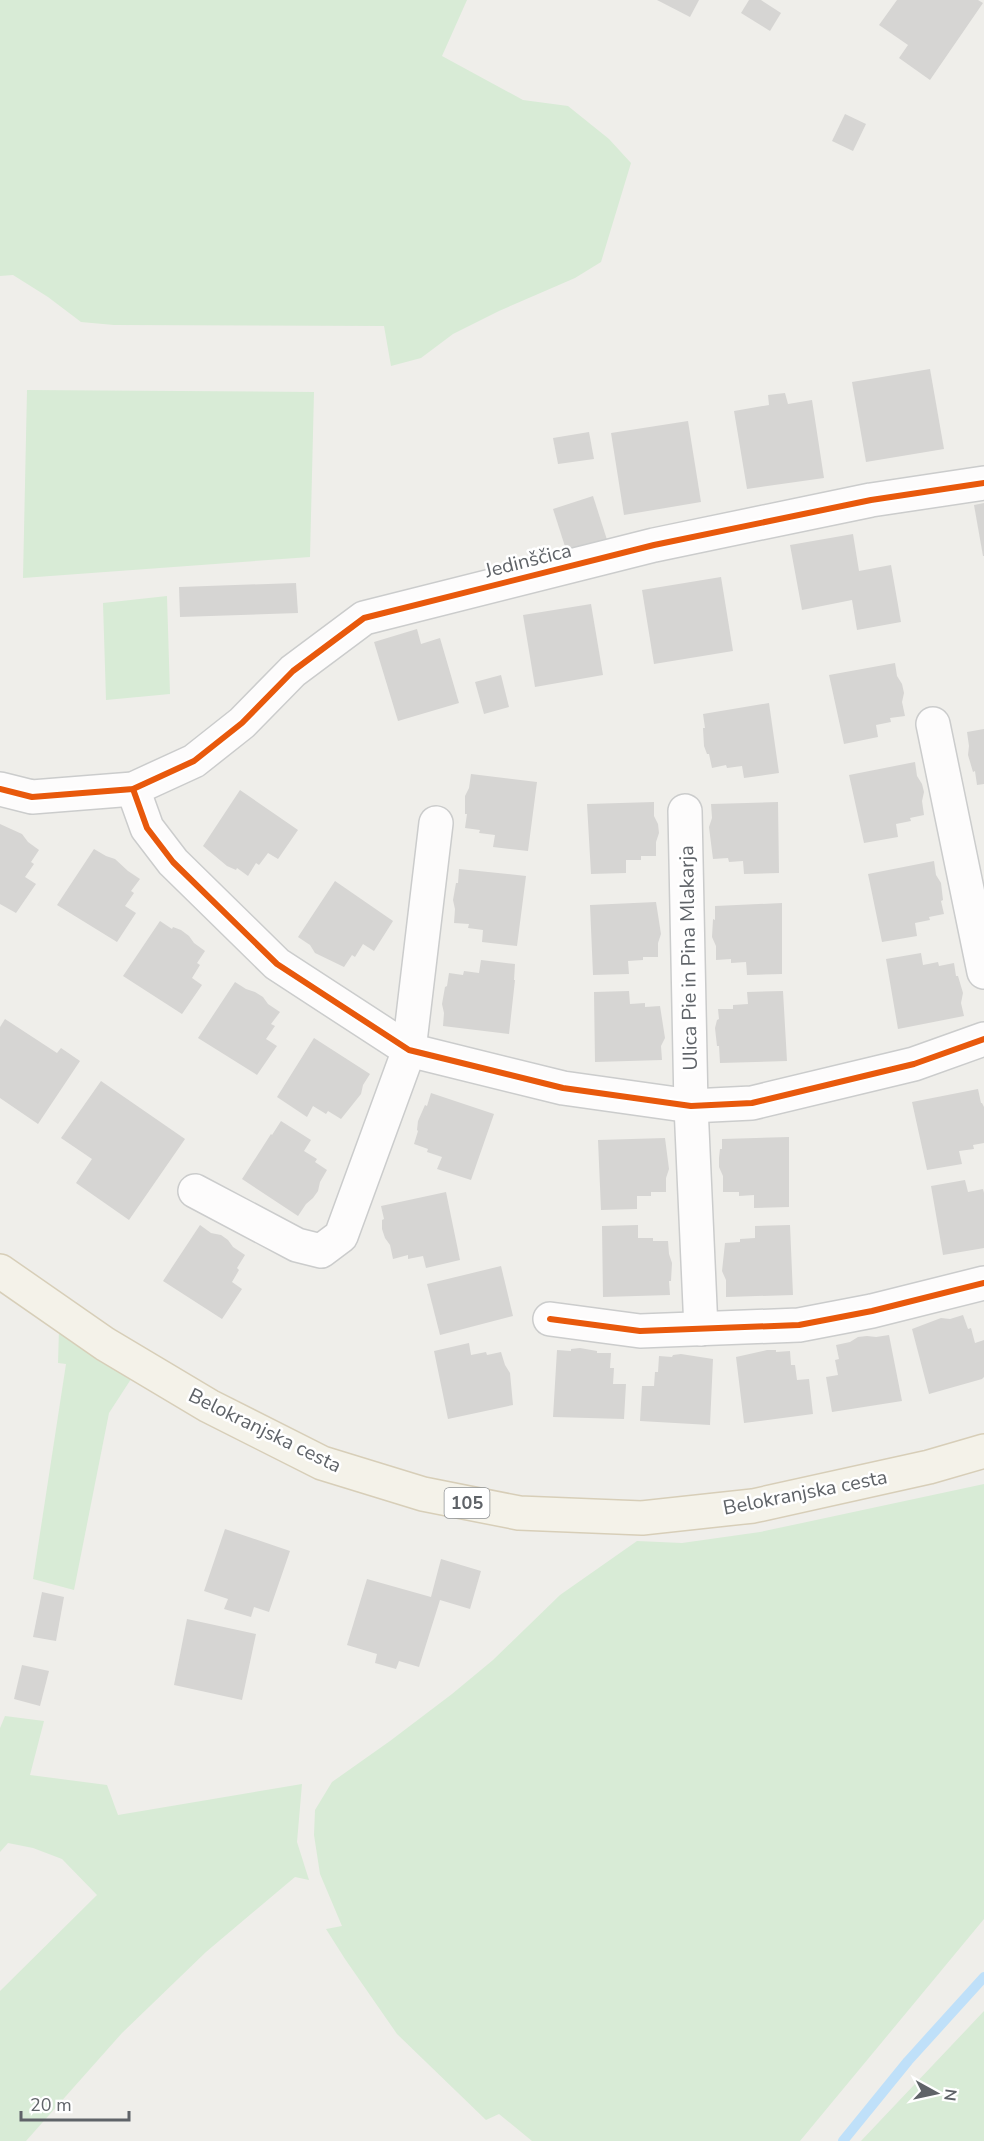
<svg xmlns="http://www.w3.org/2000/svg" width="984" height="2141" font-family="'Nunito Sans',sans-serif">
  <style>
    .green { fill: #d8ebd6 }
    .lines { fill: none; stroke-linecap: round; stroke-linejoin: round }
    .stream { stroke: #bfe0f9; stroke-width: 10 }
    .building { fill: #d6d5d3 }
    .street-casing { stroke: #cbcccc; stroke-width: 36 }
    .primary-casing { stroke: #d7ceb8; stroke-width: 36 }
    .street { stroke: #fdfcfc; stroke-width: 33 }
    .primary { stroke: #f4f2e9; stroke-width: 33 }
    .cycleway-casing { stroke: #fff; stroke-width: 10 }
    .cycleway { stroke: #e8590c; stroke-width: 6 }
    .labels { text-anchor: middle; stroke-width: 5; stroke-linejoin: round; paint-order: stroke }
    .shield { fill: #fff; stroke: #8f9295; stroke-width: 1.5 }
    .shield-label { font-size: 18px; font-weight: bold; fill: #5f6368 }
    .street-label { font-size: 20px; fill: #5f6368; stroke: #fff }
  </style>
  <rect width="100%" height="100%" fill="#efeeea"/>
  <!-- green -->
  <g class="green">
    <path d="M0 0H467L442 56 523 100 568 106 609 139 631 163 601 262 575 278 499 311 453 334 421 358 391 366 384 326 114 325 81 322 48 297 13 275 0 276Z"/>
    <path d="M27 390 314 392 310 557 23 578Z"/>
    <path d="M167 596 170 694 106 700 103 603Z"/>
    <path d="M59 1329 133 1376 109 1413 74 1590 33 1579 66 1364 58 1363Z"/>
    <path d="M984 1484V1919L800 2141H532L499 2114 486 2120 397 2034 345 1959 326 1929 342 1926 320 1874 314 1835 315 1810 332 1782 390 1741 452 1694 493 1660 560 1595 637 1541 682 1543 760 1532Z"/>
    <path d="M5 1716 44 1721 30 1775 107 1785 118 1815 302 1784 297 1842 309 1880 295 1877 206 1952 122 2033 26 2141H0V1991L97 1895 62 1859 33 1848 8 1843 0 1852V1728Z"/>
    <path d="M984 2011V2141H861L968 2028Z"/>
  </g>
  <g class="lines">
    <!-- stream -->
    <path class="stream" d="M843 2141 908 2061 984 1977"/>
  </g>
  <!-- building -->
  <g class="building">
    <path d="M657 0H699L690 17Z"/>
    <path d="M749 0H761L781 13 770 31 741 13Z"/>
    <path d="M897 0H978L983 3 930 80 899 58 908 45 879 25Z"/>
    <path d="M845 114 866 124 853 151 832 141Z"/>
    <path d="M930 369 944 449 866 462 852 382Z"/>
    <path d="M785 393 788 404 812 400 824 478 747 489 734 411 769 405 768 395Z"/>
    <path d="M688 421 701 502 624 515 611 433Z"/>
    <path d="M589 432 594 459 558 464 553 438Z"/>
    <path d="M593 496 609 546 569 559 553 509Z"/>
    <path d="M984 503V556H983L974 505Z"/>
    <path d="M853 534 859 571 891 565 901 622 857 630 852 600 802 610 790 545Z"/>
    <path d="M721 577 733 651 654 664 642 590Z"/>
    <path d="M296 583 298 613 180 617 179 587Z"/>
    <path d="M591 604 603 675 535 687 523 615Z"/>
    <path d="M417 629 421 644 440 638 459 703 398 721 374 642Z"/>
    <path d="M895 663 897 676 902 684 904 693 902 702 905 716 890 718 891 722 876 725 878 737 844 744 829 675Z"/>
    <path d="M501 675 509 707 484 714 475 682Z"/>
    <path d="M769 703 779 773 744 778 742 766 727 768 726 765 712 768 709 754H707L704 746 703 728H705L703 714Z"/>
    <path d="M984 729V784L977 785 975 771 973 772 968 755 969 746 967 732Z"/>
    <path d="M915 762 917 776 922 784 924 792 922 801 924 815 910 818 911 821 896 824 898 837 864 843 849 775Z"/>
    <path d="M471 774 537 782 528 851 493 847 495 835 479 833 480 830 465 828 467 814H465V796L469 788Z"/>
    <path d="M240 790 298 830 278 859 268 853 259 865 256 863 248 876 237 868 236 870 227 866 203 846Z"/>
    <path d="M654 802V816L658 824 659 833 656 842V856H641V860H626V873L591 874 587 804Z"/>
    <path d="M778 802 779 873 744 874 743 861 729 862 728 858 713 859 709 827 712 818 711 804Z"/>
    <path d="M0 824 22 834 28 842 39 850 31 862 34 864 25 877 36 884 16 913 0 904Z"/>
    <path d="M94 849 106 856 115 859 128 871 140 879 131 891 134 893 125 906 136 913 117 942 57 905Z"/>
    <path d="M934 861 936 875 941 883 943 900 941 901 944 914 929 917 930 920 915 923 917 936 882 942 868 874Z"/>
    <path d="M459 869 526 876 517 946 482 942 483 930 468 928 469 924 454 923 455 909 453 900 456 883H458Z"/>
    <path d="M335 881 393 921 374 951 363 944 355 957 352 955 344 967 315 953 310 945 298 937Z"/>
    <path d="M656 902 661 934 658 943V957H643V960L628 961 629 974 593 975 590 905Z"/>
    <path d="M782 903V974L747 975 746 962 731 963V959L716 960V946L712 937 713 919 715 920V906Z"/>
    <path d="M160 921 172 929 173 927 181 930 189 936 194 943 205 951 197 963 200 965 192 978 202 985 182 1014 123 976Z"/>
    <path d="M921 953 923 965 938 962 939 966 954 963 956 976H958L963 993 961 1003 964 1016 898 1029 886 959Z"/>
    <path d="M481 960 515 964 514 980H515L509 1034 443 1026 444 1013 442 1004 445 987 447 986 449 973 463 975 464 971 479 973Z"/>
    <path d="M235 982 246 989 255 992 263 997 268 1004 280 1012 271 1024 275 1026 266 1039 277 1046 257 1075 198 1038Z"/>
    <path d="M629 991 630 1004 645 1003V1007L660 1006 665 1038 661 1046 662 1060 595 1062 594 992Z"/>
    <path d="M783 991 787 1061 720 1063 719 1046H717L715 1028 717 1020 719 1019 718 1009H733V1005L748 1004 747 992Z"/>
    <path d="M5 1019 57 1053 61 1048 80 1061 38 1124 0 1098V1027Z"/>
    <path d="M314 1038 370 1074 363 1085 361 1094 341 1119 328 1111 326 1114 313 1106 307 1117 277 1097Z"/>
    <path d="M101 1081 185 1139 129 1220 76 1183 92 1159 61 1138Z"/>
    <path d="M978 1089 981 1103H982L984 1107V1143L973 1145 974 1149 959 1151 962 1164 927 1170 912 1102Z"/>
    <path d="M431 1093 494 1114 471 1180 437 1169 442 1157 427 1152 428 1149 414 1144 418 1131 417 1130 418 1121 425 1105 427 1106Z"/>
    <path d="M281 1121 311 1140 304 1151 317 1159 315 1162 327 1170 320 1182 318 1191 313 1198 306 1204 298 1216 242 1179 271 1134 272 1135Z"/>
    <path d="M789 1137V1207L754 1208V1195L739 1196V1192H723V1176L719 1167V1158L720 1149H722V1139Z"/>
    <path d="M665 1138 669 1169 666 1178V1192H651V1196H637V1209L601 1210 598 1140Z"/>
    <path d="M965 1180 968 1192 983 1189 984 1193V1248L943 1255 931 1186Z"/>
    <path d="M446 1192 460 1260 426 1268 423 1256 408 1259V1255L393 1259 390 1245 385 1238 382 1229V1220L384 1219 381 1206Z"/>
    <path d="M200 1225 211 1233 221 1235 228 1240 233 1247 245 1255 237 1268 239 1270 232 1282 242 1289 222 1319 163 1281Z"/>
    <path d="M638 1225V1238H653V1241H668L669 1254 672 1263 671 1281H669L670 1295 603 1297 602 1226Z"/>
    <path d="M790 1225 793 1295 726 1297V1280L722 1271 725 1243 740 1242V1239L755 1238V1226Z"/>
    <path d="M501 1266 513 1316 440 1335 427 1284Z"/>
    <path d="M963 1315 968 1329 971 1328 975 1343 984 1340V1377L982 1379 929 1394 912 1329 941 1318 950 1319Z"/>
    <path d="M889 1335 902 1401 832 1412 826 1377 838 1375 835 1360 839 1359 836 1345 850 1342 858 1337 867 1336 876 1337Z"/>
    <path d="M469 1343 471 1355 486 1352 487 1355 501 1352 505 1365 510 1373 513 1405 448 1419 434 1351Z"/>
    <path d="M580 1348 597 1351V1353H611L610 1368H614L613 1384H626L624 1419 553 1417 557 1350 571 1351V1349Z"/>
    <path d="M767 1350H776V1352L790 1351 791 1365H795L797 1380 809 1379 813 1414 744 1423 736 1357Z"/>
    <path d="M681 1354 713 1359 710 1425 640 1421 642 1386H654L655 1372H658L659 1356 672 1357 673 1355Z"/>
    <path d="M225 1529 290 1551 269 1612 254 1607 251 1617 224 1609 228 1599 204 1591Z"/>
    <path d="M441 1559 481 1571 470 1609 440 1600 419 1667 399 1661 396 1669 375 1663 377 1654 347 1645 367 1579 431 1597Z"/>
    <path d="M42 1592 64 1597 56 1641 33 1637Z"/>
    <path d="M187 1619 256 1634 242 1700 174 1685Z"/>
    <path d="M22 1665 49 1671 40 1706 14 1699Z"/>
  </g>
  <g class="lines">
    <defs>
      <g id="street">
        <path d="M933 724 984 972"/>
        <path d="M0 789 32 797 133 789 194 761 242 723 293 671 364 618 654 545 871 500 984 483"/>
        <path d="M133 789 147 828 173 862 277 964 409 1050 563 1088 691 1106 752 1103 914 1064 984 1039"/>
        <path d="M685 811 691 1106 701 1329"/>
        <path d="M195 1191 297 1245 321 1251 341 1236 409 1050 436 823"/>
        <path d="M550 1319 640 1331 799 1325 872 1311 984 1283"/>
      </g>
      <path id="primary" d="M0 1271 105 1344 209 1406 322 1463 423 1494 519 1513 642 1518 753 1506 929 1467 984 1451"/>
    </defs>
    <!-- street casing -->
    <use href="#street" class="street-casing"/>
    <!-- primary casing -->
    <use href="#primary" class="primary-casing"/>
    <!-- street -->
    <use href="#street" class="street"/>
    <!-- primary -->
    <use href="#primary" class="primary"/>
    <defs>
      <g id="cycleway">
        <path d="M0 789 32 797 133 789 194 761 242 723 293 671 364 618 654 545 871 500 984 483"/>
        <path d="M133 789 147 828 173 862 277 964 409 1050 563 1088 691 1106 752 1103 914 1064 984 1039"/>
        <path d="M550 1319 640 1331 799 1325 872 1311 984 1283"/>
      </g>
    </defs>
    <!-- cycleway casing -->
    <use href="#cycleway" class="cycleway-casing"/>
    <!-- cycleway -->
    <use href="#cycleway" class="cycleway"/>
  </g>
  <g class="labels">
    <!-- shield labels -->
    <rect class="shield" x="444.5" y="1488" width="45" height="30" rx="4.5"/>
    <g class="shield-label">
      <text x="467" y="1509">105</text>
    </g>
    <!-- street labels -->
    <g class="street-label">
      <text transform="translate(528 560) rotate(-14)" y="7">Jedinščica</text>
      <text transform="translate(688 958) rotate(-91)" y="7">Ulica Pie in Pina Mlakarja</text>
      <text transform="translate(265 1430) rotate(26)" y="7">Belokranjska cesta</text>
      <text transform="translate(805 1492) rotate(-11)" y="7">Belokranjska cesta</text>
    </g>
  </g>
  <!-- north arrow -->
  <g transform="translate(936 2093) rotate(98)" stroke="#ffffff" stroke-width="4.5" paint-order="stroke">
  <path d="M0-4.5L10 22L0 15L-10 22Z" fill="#5f6368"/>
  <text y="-9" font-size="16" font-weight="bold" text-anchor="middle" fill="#5f6368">N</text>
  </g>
  <!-- scale -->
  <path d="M21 2111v9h108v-9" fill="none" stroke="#5f6368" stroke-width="3"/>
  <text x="30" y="2111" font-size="18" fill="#5f6368" stroke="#ffffff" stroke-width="4.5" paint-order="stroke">20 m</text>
</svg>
